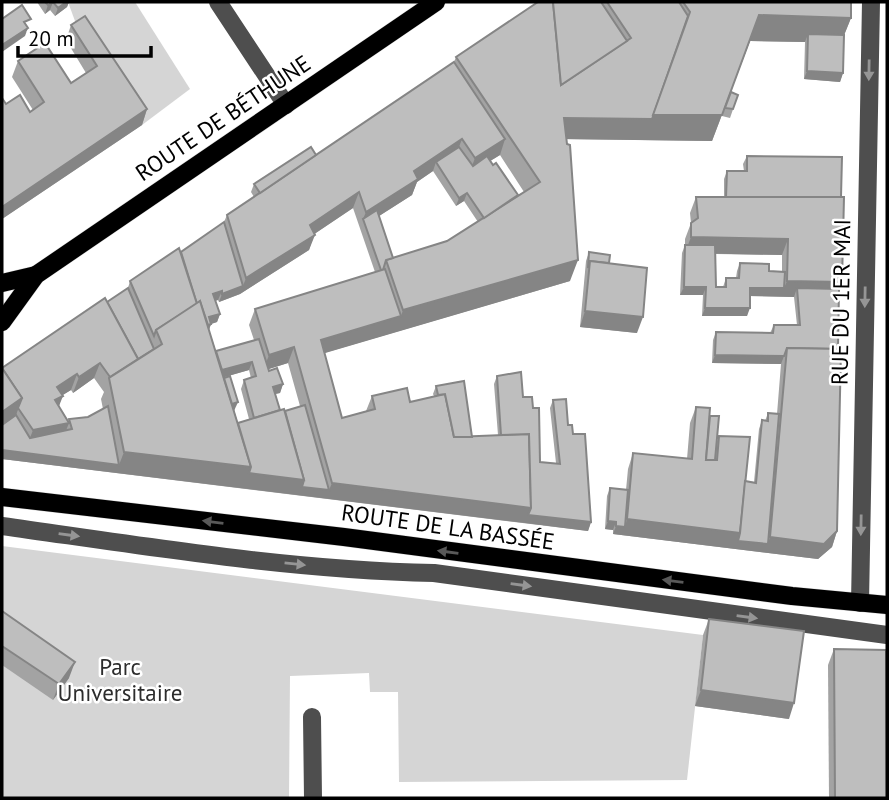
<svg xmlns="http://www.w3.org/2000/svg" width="889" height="800" font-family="'PT Sans',sans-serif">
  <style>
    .green { fill: #d5d5d5 }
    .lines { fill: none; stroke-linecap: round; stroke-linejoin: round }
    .major-casing { stroke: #dbdbdb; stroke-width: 19 }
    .minor { stroke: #4e4e4e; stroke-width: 18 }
    .major { stroke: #000; stroke-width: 18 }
    .wall { fill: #a3a3a3; fill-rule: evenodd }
    .shaded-wall { fill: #858585 }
    .building { fill: #bebebe; stroke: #858585; stroke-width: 2 }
    .oneway { fill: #959595 }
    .oneway2 { fill: #595959 }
    .labels { text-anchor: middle; stroke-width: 5; stroke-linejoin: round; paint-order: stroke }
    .street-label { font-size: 23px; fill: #000; stroke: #fff }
    .park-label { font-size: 23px; fill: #2c2c2c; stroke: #fff }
  </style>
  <rect width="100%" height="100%" fill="#fff"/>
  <!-- green -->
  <g class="green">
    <path d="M68 2H135L190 89 142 125 79 32Z"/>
    <path d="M2 546 703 635 687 780 399 782 398 692H370L369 673 290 676 289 798H2Z"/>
  </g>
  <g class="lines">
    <defs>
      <g id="major">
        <path d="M2 283 36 275"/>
        <path d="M2 322 36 275 436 2"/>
        <path d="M2 497 344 537 792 596 887 605"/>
      </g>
    </defs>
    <!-- major casing -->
    <use href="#major" class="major-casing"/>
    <!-- minor -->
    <g class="minor">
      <path d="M218 2 286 105"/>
      <path d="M2 526C145 546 289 570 434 573L887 635"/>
      <path d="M860 603 871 2"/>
      <path d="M312 717 313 798"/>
    </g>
    <!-- major -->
    <use href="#major" class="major"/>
  </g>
  <!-- wall -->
  <g class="wall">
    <path d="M37 2H69L67 7 55 16 50 10 45 14Z"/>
    <path d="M538 2H851V18L844 35 843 73 840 82 804 79 805 42 750 41 712 141 567 139 570 281 324 353 342 418 366 411 372 396 410 402 434 396 433 394 436 386 472 437 498 435 494 384 497 376 523 397 540 462 556 463 550 408 553 400 573 434 591 522 588 531 2 459V368L107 302 128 288 130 281 181 252 224 222 227 215 254 197 251 192 254 184 316 155 454 62 456 57ZM500 155 524 192 518 195 490 161ZM433 171 456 206 464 201 478 222 447 241 393 258 379 216 412 195 417 182ZM353 208 375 272 255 309 249 325 254 340 216 351 209 330 211 324 217 322 220 314 215 301 218 300 219 302 240 294 309 250 314 234ZM288 363 300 406 285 411 280 410 275 394 280 393 283 384 268 369ZM249 370 251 378 244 380 241 389 249 419 238 423 224 377ZM94 378 104 392 101 399 103 409 88 417 69 419 68 422 59 406 62 395 71 390 73 393Z"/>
    <path d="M71 25 147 109 142 125 2 219V98L6 104 30 112 33 110 12 77 18 61 71 83 86 73 66 40Z"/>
    <path d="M731 92 738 95 730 118 722 116Z"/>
    <path d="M747 156 841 197 842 282 839 289 837 531 832 547 818 559 613 534V530L605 529 607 496 610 488 626 490 628 469 633 453 687 459 690 423 696 407 710 416 716 444 719 436 745 481 754 482 759 429 762 420 765 421 768 413 777 414 781 364 712 363 713 340 716 332 770 333 774 325H797L794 297 750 296 747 316H702L703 295H680L682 253 685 245V239L691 223 690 213 696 197H724V179L727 171H744L743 164ZM716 254 782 255V272L769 271 740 263 737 271 736 278H726L723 287H716Z"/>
    <path d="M589 252 609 263 637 333 580 327 586 261Z"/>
    <path d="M2 611 69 678 53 700 2 665Z"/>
    <path d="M709 619 789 719 695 706 703 635Z"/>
    <path d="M834 649 886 655 887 798H829L828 665Z"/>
  </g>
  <!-- shaded-wall -->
  <g class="shaded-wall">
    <path d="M53 2 50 10 45 14 48 5Z"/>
    <path d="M66 2H69L67 7 55 16 58 8Z"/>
    <path d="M759 15 851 18 841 43 808 34 805 42 750 41 712 141 557 139 564 118 653 115Z"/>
    <path d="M28 28 25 36 2 52V45Z"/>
    <path d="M807 71 843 73 840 82 804 79Z"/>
    <path d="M147 109 142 125 2 219V207Z"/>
    <path d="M462 139 456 155 436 162 433 171 417 182 412 195 365 225 363 219 366 212 414 171Z"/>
    <path d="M505 139 500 155 469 174 475 158Z"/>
    <path d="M359 192 353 208 304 241 310 225Z"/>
    <path d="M467 193 464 201 456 206 459 198Z"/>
    <path d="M315 235 309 250 240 294 219 302 222 294 243 286 246 278Z"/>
    <path d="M691 237 788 239 782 255 685 253Z"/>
    <path d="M578 260 570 281 315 356 321 340 401 316 403 310Z"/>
    <path d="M787 281 842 282 836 297 797 288 794 297 747 296 750 288H784Z"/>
    <path d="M684 287H706L703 295H680Z"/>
    <path d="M222 291 218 300 210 302 213 294Z"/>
    <path d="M705 308H750L747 316H702Z"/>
    <path d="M585 311 643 317 637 333 580 327Z"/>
    <path d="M220 314 217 322 211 324 208 332 196 336 209 317Z"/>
    <path d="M294 347 288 363 263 371 269 355Z"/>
    <path d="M715 355 784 356 781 364 712 363Z"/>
    <path d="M252 362 249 370 211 381 214 373Z"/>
    <path d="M100 363 94 378 73 393 79 377Z"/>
    <path d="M77 374 71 390 55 400 63 396 57 411 50 416 57 387Z"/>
    <path d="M283 384 280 393 270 395 273 387Z"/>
    <path d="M22 398 13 424 2 431V412Z"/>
    <path d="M238 402 234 411 224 407Z"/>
    <path d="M69 423 63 438 27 446 33 430Z"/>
    <path d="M2 450 119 465 124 452 251 467 304 480 329 490 332 483 531 508 591 522 588 531 525 523 2 459Z"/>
    <path d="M627 519 740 533 768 544 770 537 837 531 832 547 818 559 613 534 616 526 625 527Z"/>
    <path d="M608 521 616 522 613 530 605 529Z"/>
    <path d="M75 662 69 678 53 700 59 684Z"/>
    <path d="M701 690 794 703 789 719 695 706Z"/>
  </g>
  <!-- building -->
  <g class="building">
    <path d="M45 2H66L58 8 53 2 48 5Z"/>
    <path d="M538 2H553L561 85 631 38 607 2H679L688 16 652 119 564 118 567 144 570 145 578 260 403 310 386 260 447 241 540 182 456 57Z"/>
    <path d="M553 2H601L627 41 561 85Z"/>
    <path d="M683 2H851V18L759 15 722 115H653L690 12Z"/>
    <path d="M22 5 31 19 24 22 28 28 2 45V19Z"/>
    <path d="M85 16 147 109 2 207V98L6 104 20 95 30 112 44 102 18 61 45 43 71 83 97 66 71 25Z"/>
    <path d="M808 34 844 35 843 73 807 71Z"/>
    <path d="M454 62 505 139 475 158 462 139 414 171 418 179 366 212 359 192 310 225 315 235 246 278 227 215Z"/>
    <path d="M731 92 738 95 733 109 725 108Z"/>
    <path d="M311 147 316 155 260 193 254 184Z"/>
    <path d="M459 147 473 166 487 156 493 165 496 163 518 195 484 218 467 193 459 198 436 162Z"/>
    <path d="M747 156 842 157 841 197H726L727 171H747Z"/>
    <path d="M696 197H844L842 282 787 281 788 239 691 237V223L698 218Z"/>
    <path d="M377 210 393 258 386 260 383 270H381L363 219Z"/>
    <path d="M224 222 243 286 222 294V291L213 294 220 314 209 317 211 324 208 325 200 301 197 304 181 252Z"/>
    <path d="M685 245H715L716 287H726V278H739L740 263 769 264V271L785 272 784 288H750V308H705L706 287H684Z"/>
    <path d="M179 248 197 304 156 330 154 336 130 281Z"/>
    <path d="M589 252 610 255 609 263 590 261 588 268Z"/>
    <path d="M590 261 647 268 643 317 585 311Z"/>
    <path d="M385 269 401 316 321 340 342 418 375 409 372 396 407 388 410 402 445 394 454 437 529 434 531 508 332 483 294 347 269 355 255 309Z"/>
    <path d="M128 288 154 349 138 359 107 302Z"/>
    <path d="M797 288 839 289 838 349 787 348 784 356 715 355 716 332 773 333 774 325H800Z"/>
    <path d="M105 298 138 359 110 377 100 363 79 377 77 374 57 387 63 396 55 400 69 423 33 430 18 408 22 398 2 368Z"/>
    <path d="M200 301 251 467 124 452 109 378 162 344 156 330Z"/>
    <path d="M259 339 269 371 277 368 283 384 273 387 280 410 254 418 244 380 256 376 252 362 222 370 216 351Z"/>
    <path d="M787 348 841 349 837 531 824 544 770 537Z"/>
    <path d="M2 368 22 398 2 412Z"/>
    <path d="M521 372 523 397H532L533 408H539L540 462 560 464 553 400 566 399 568 425H572L573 434H585L591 522 528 515 531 508 529 434 501 435 497 376Z"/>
    <path d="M230 376 238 402 232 404 224 378Z"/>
    <path d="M464 381 472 437H454L445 394 438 395 436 386Z"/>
    <path d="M305 405 329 490 302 487 304 480 285 411Z"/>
    <path d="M108 406 119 465 2 450V425L16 415 30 438 72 429 69 419 88 417Z"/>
    <path d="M696 407 710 408 706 460H717L719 436 750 437 740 533 627 519 633 453 692 459Z"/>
    <path d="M284 409 304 480 249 473 251 467 238 423Z"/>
    <path d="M768 413 779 414 768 544 738 541 740 533 745 481 756 483 762 420 768 421Z"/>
    <path d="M710 416H719L715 460H706Z"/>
    <path d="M610 488 628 490 625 527 616 526V522L608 521Z"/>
    <path d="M2 611 75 662 59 684 2 646Z"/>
    <path d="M709 619 804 631 794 703 701 690Z"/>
    <path d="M834 649 886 650 887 798H835Z"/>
  </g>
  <!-- one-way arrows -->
  <defs><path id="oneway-solid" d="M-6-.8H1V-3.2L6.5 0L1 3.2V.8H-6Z" transform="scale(1.75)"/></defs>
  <g class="oneway">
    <use href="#oneway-solid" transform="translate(869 70) rotate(91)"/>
    <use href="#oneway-solid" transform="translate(865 297) rotate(91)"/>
    <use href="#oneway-solid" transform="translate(861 525) rotate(91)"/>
    <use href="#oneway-solid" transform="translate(69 535) rotate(8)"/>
    <use href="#oneway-solid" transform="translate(295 564) rotate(6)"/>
    <use href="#oneway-solid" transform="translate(521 585) rotate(8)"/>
    <use href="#oneway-solid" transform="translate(747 617) rotate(8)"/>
  </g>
  <g class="oneway2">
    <use href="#oneway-solid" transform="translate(213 522) rotate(-173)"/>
    <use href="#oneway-solid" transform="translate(448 552) rotate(-172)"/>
    <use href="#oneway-solid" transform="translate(673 581) rotate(-173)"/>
  </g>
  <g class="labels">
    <!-- street labels -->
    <g class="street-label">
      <text transform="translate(223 118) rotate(-34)" y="8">ROUTE DE BÉTHUNE</text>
      <text transform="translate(841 302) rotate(-89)" y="8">RUE DU 1ER MAI</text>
      <text transform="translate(448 527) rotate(8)" y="8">ROUTE DE LA BASSÉE</text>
    </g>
    <!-- park labels -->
    <g class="park-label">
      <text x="120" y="675">Parc<tspan x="120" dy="26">Universitaire</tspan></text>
    </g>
  </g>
  <!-- border -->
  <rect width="889" height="800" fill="none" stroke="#000000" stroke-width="7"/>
  <!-- scale -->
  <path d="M18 46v10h133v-10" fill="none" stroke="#000000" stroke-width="3.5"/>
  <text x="28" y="46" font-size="21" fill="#000000" stroke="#ffffff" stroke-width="5" paint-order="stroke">20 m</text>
</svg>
